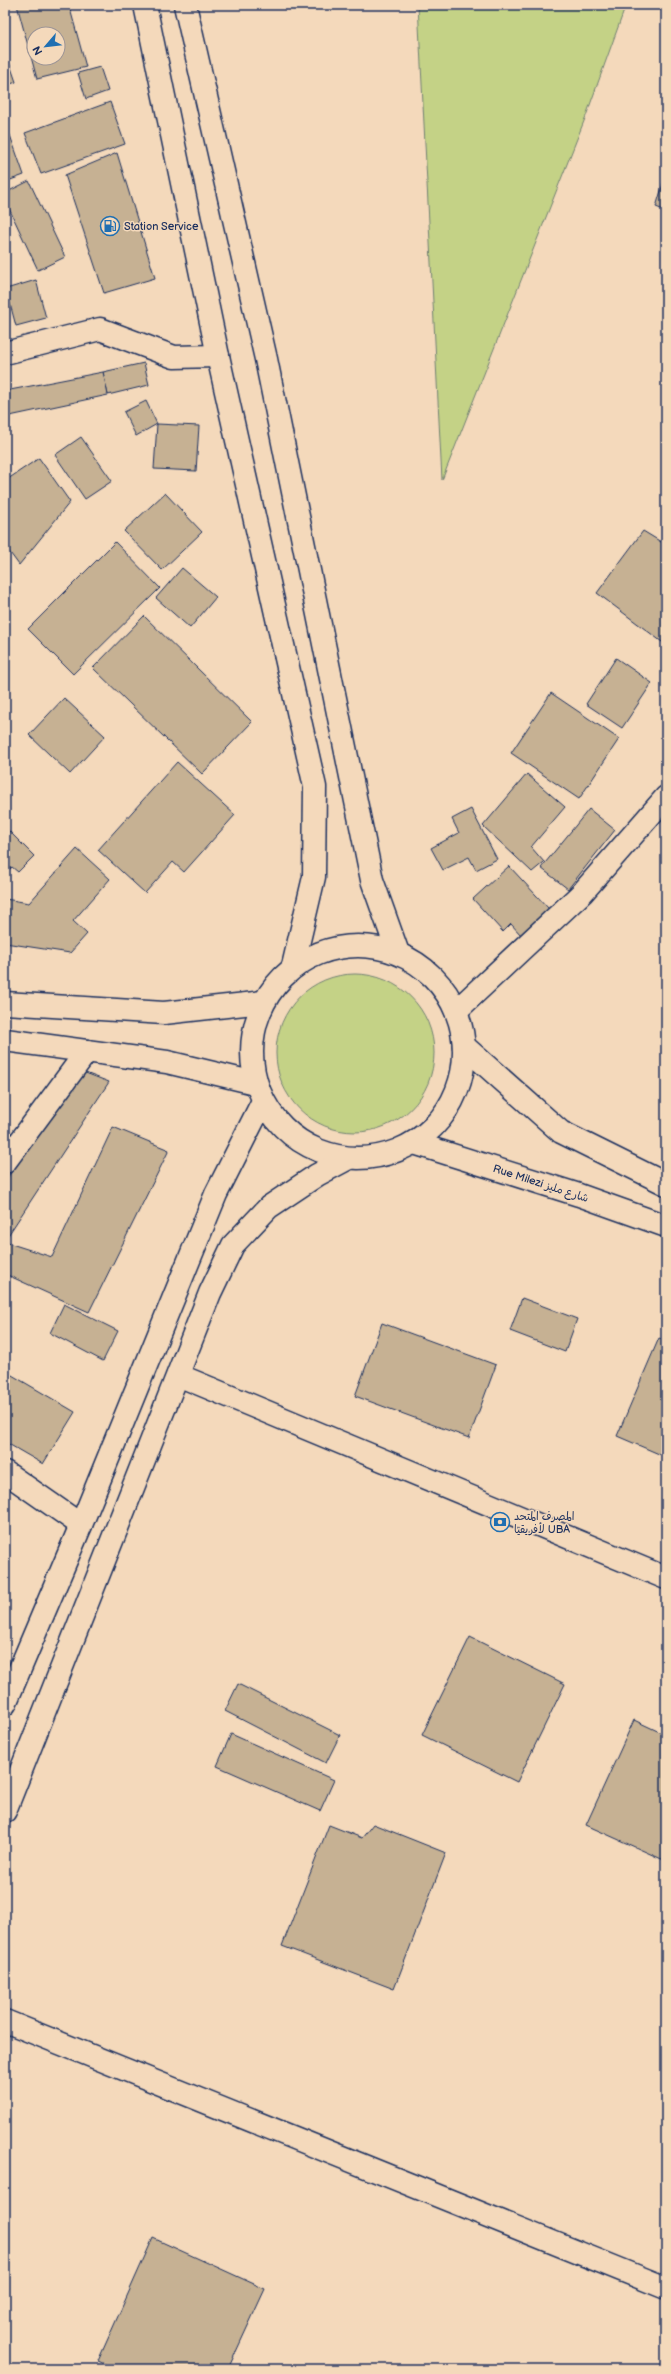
<svg xmlns="http://www.w3.org/2000/svg" width="671" height="2374" font-family="'Balsamiq Sans','Playpen Sans Arabic',sans-serif">
  <style>
    .green { fill: #c4d286; stroke: #708072 }
    .building { fill: #c6b193; stroke: #1b2f5e; fill-rule: evenodd }
    .lines { fill: none; stroke-linecap: round; stroke-linejoin: round }
    .street-casing { stroke: #1b2f5e; stroke-width: 25 }
    .secondary-casing { stroke: #1b2f5e; stroke-width: 25 }
    .street { stroke: #f4d9bb; stroke-width: 22 }
    .secondary { stroke: #f4d9bb; stroke-width: 22 }
    .labels { text-anchor: middle; stroke-width: 3; stroke-linejoin: round; paint-order: stroke }
    .poi-label { font-size: 11px; fill: #1b2f5e; stroke: #f4d9bb; text-anchor: start }
    .street-label { font-size: 11px; fill: #1b2f5e; stroke: #f4d9bb }
  </style>
  <rect width="100%" height="100%" fill="#f4d9bb"/>
  <filter id="ink" filterUnits="userSpaceOnUse"><feTurbulence type="fractalNoise" baseFrequency=".025" numOctaves="2"/><feDisplacementMap in="SourceGraphic" scale="8" xChannelSelector="R" yChannelSelector="G"/><feConvolveMatrix kernelMatrix="1 2 1 2 8 2 1 2 1" color-interpolation-filters="sRGB"/></filter>
  <g filter="url(#ink)">
    <!-- green -->
    <g class="green">
      <path d="M418 5H626L586 116 442 480Z"/>
      <circle cx="355" cy="1053" r="79"/>
    </g>
    <!-- building -->
    <g class="building">
      <path d="M17 5H69L86 67 37 79ZM34 34H58V58H34Z"/>
      <path d="M5 50 16 82 5 86Z"/>
      <path d="M100 67 108 91 86 99 78 73Z"/>
      <path d="M110 102 125 144 41 174 25 133Z"/>
      <path d="M5 121 24 175 5 182Z"/>
      <path d="M117 153 155 278 104 293 65 175Z"/>
      <path d="M666 174V211L656 207Z"/>
      <path d="M29 181 65 257 38 270 5 200V193Z"/>
      <path d="M36 280 46 318 16 326 6 289Z"/>
      <path d="M144 363 149 385 108 395 103 372Z"/>
      <path d="M103 372 108 395 5 417V391Z"/>
      <path d="M146 401 157 424 136 436 124 412Z"/>
      <path d="M157 424 199 426 196 471 154 469Z"/>
      <path d="M81 437 112 481 85 499 55 455Z"/>
      <path d="M39 458 70 502 19 565 5 546V481Z"/>
      <path d="M165 493 202 532 162 570 124 531Z"/>
      <path d="M643 531 666 545V645L597 593Z"/>
      <path d="M115 542 160 588 73 674 28 629Z"/>
      <path d="M182 568 216 597 190 628 156 598Z"/>
      <path d="M144 616 252 722 202 774 93 668Z"/>
      <path d="M616 658 652 683 622 728 586 704Z"/>
      <path d="M551 693 619 739 579 799 511 753Z"/>
      <path d="M64 698 105 736 70 774 29 735Z"/>
      <path d="M177 762 235 815 184 872 173 862 145 893 98 850Z"/>
      <path d="M527 774 565 807 531 847 544 862 532 872 483 826Z"/>
      <path d="M471 809 497 859 476 870 469 857 443 870 431 848 459 833 452 819Z"/>
      <path d="M589 809 615 830 568 889 541 868Z"/>
      <path d="M5 827 34 856 18 872 12 867 5 874Z"/>
      <path d="M77 849 110 879 73 921 87 934 70 953 5 943V899L29 903Z"/>
      <path d="M509 866 549 909 521 935 511 924 503 932 473 899Z"/>
      <path d="M83 1072 109 1082 5 1240V1181Z"/>
      <path d="M113 1127 169 1150 89 1312 5 1274V1242L52 1257Z"/>
      <path d="M522 1298 577 1319 565 1352 510 1331Z"/>
      <path d="M64 1304 118 1331 103 1361 50 1333Z"/>
      <path d="M382 1323 496 1365 469 1438 355 1396Z"/>
      <path d="M659 1338 666 1341V1457L617 1436Z"/>
      <path d="M5 1371 75 1412 43 1464 5 1442Z"/>
      <path d="M470 1637 565 1684 517 1782 422 1735Z"/>
      <path d="M238 1684 340 1735 326 1763 225 1711Z"/>
      <path d="M634 1720 666 1735V1861L586 1825Z"/>
      <path d="M231 1734 334 1780 320 1811 217 1766Z"/>
      <path d="M373 1824 446 1853 394 1989 282 1946 329 1825 362 1838Z"/>
      <path d="M153 2238 265 2289 228 2369H116L98 2361Z"/>
    </g>
    <g class="lines">
      <defs>
        <g id="street">
          <path d="M5 353 100 329 174 357 218 356"/>
          <path d="M456 1011 582 893 666 797"/>
          <path d="M5 1162 87 1051"/>
          <path d="M178 1375 666 1578"/>
          <path d="M5 1472 81 1525"/>
          <path d="M5 2021 666 2288"/>
        </g>
        <g id="secondary">
          <path d="M145 5 218 356 315 787 314 877 293 966"/>
          <path d="M185 5 266 359 372 880 398 953"/>
          <circle cx="358" cy="1052" r="106"/>
          <path d="M5 1003 164 1013 263 1002"/>
          <path d="M5 1040 167 1062 255 1083"/>
          <path d="M464 1046 561 1132 666 1184"/>
          <path d="M414 1143 579 1195 666 1226"/>
          <path d="M5 1704 81 1525 216 1194 263 1101"/>
          <path d="M5 1811 210 1293 233 1245 269 1207 317 1175 347 1159"/>
        </g>
      </defs>
      <!-- street casing -->
      <use href="#street" class="street-casing"/>
      <!-- secondary casing -->
      <use href="#secondary" class="secondary-casing"/>
      <!-- street -->
      <use href="#street" class="street"/>
      <!-- secondary -->
      <use href="#secondary" class="secondary"/>
    </g>
  </g>
  <!-- icons -->
  <defs>
    <symbol id="fuel-ring" viewBox="-11 -11 22 22"><circle r="9.5" fill="#f4d9bb" stroke="#1f6fb2" stroke-width="1.5"/><path d="M-5.5-6h7V0h2V4h1.3V-2.5L3-4.5l.8-.8L6-3V5H2.5V1h-1V6h-7ZM-4.2-4.7v3.2H.2V-4.7Z" fill="#1f6fb2"/></symbol>
    <symbol id="bank-ring" viewBox="-11 -11 22 22"><circle r="9.5" fill="#f4d9bb" stroke="#1f6fb2" stroke-width="1.5"/><path d="M-6-4H6V4H-6ZM0-2.3a2.3 2.3 0 1 0 0 4.6a2.3 2.3 0 1 0 0-4.6Z" fill="#1f6fb2"/></symbol>
  </defs>
  <g fill-rule="evenodd">
    <use href="#fuel-ring" x="99" y="215" width="22" height="22"/>
    <use href="#bank-ring" x="489" y="1511" width="22" height="22"/>
  </g>
  <g class="labels">
    <!-- poi labels -->
    <g class="poi-label">
      <text x="124" y="230">Station Service</text>
      <text x="514" y="1520">المصرف المتحد<tspan x="514" dy="13">لأفريقيا UBA</tspan></text>
    </g>
    <!-- street labels -->
    <g class="street-label">
      <text transform="translate(541 1183) rotate(18)" y="4">Rue Milezi شارع مليز</text>
    </g>
  </g>
  <!-- margin -->
  <rect width="671" height="2374" fill="none" stroke="#f4d9bb" stroke-width="20"/>
  <rect x="10" y="10" width="651" height="2354" fill="none" stroke="#1b2f5e" stroke-width="1.5" filter="url(#ink)"/>
  <!-- north arrow -->
  <g transform="translate(46 46) rotate(242)"><circle r="19" fill="#f4d9bb" stroke="#9d9596"/>
  <path d="M0-3L7 15L0 10L-7 15Z" fill="#1f6fb2"/>
  <text y="-6" font-size="11" font-weight="bold" text-anchor="middle" fill="#1b2f5e">N</text>
  </g>
</svg>
